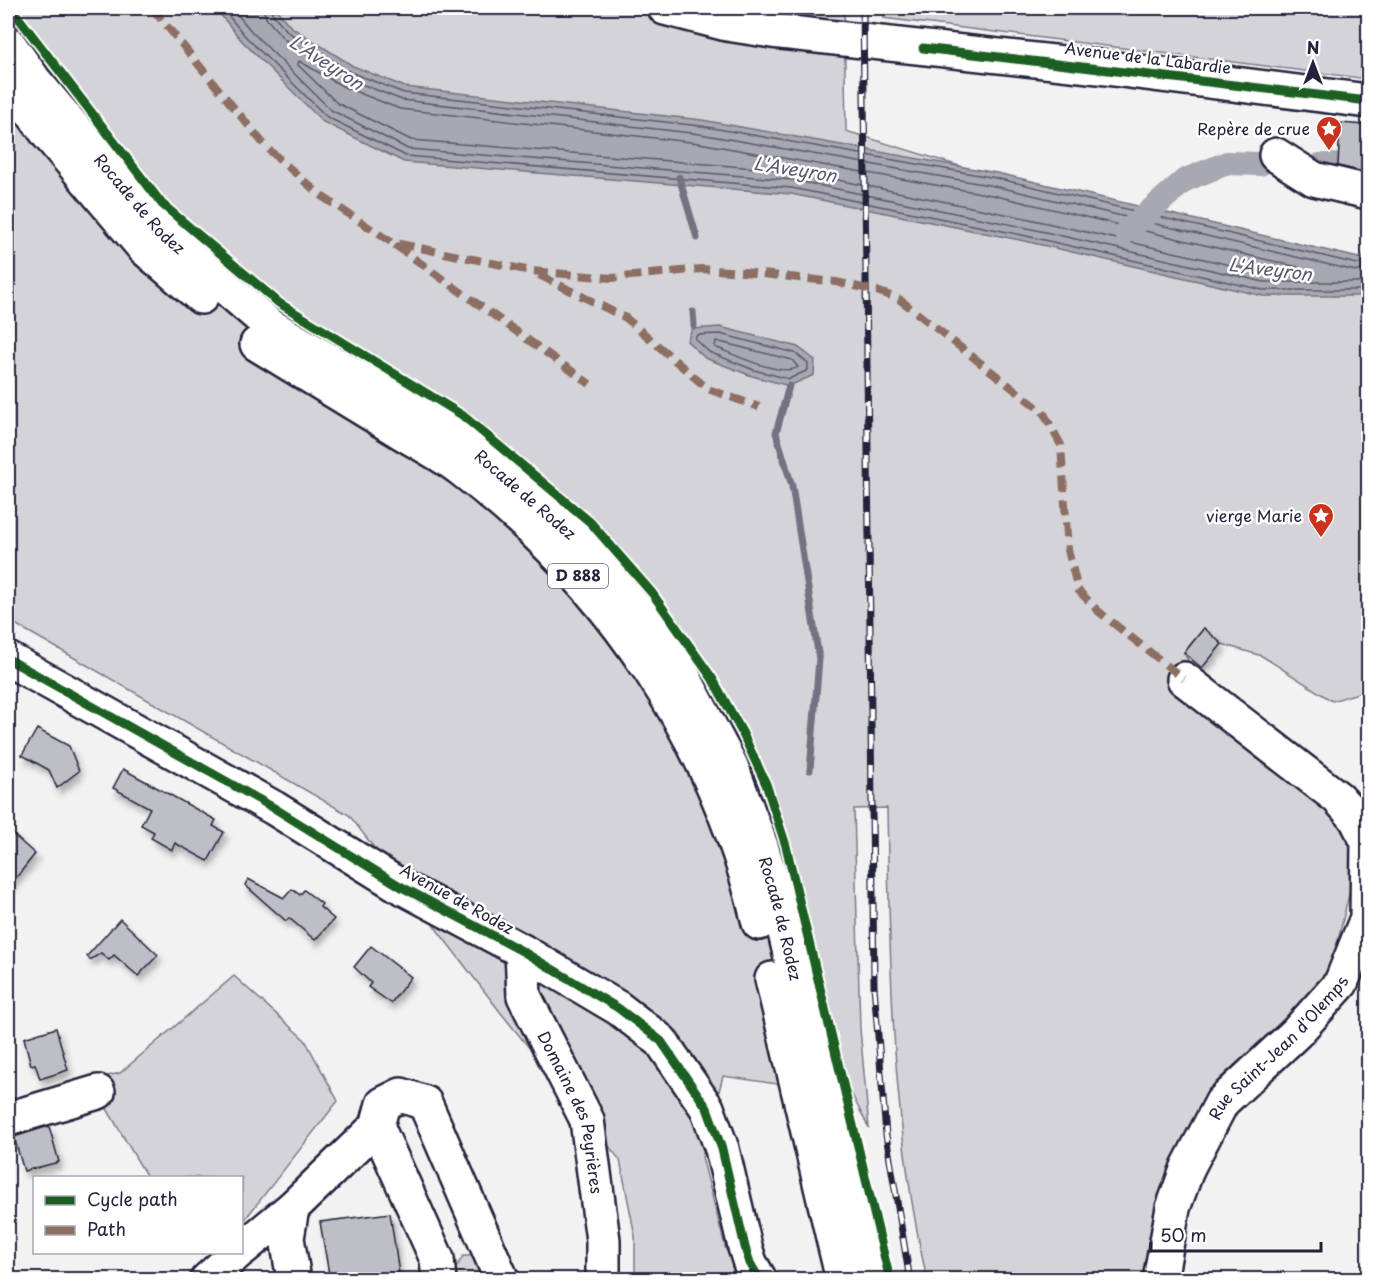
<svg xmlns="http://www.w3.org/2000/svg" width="1376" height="1287" font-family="'Playpen Sans',sans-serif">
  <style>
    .green { fill: #d3d3d8; stroke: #7a7a8a; stroke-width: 1.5 }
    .water { fill: #a8a8b2; stroke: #727282; stroke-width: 1.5 }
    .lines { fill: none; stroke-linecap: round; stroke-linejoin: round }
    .shore { stroke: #58586b; stroke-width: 1.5 }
    .stream { stroke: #727282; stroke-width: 7 }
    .canal { stroke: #a8a8b2; stroke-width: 24 }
    .building { fill: #bebec6; stroke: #22223b; stroke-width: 1.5; filter: url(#shadow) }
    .minor-casing { stroke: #22223b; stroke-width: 38 }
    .highway-casing { stroke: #22223b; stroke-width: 38 }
    .minor { stroke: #fff; stroke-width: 33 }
    .highway { stroke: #fff; stroke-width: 33 }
    .rail-casing { stroke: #22223b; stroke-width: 7 }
    .rail { stroke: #fff; stroke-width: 4.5; stroke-dasharray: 14; stroke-linecap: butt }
    .quiet { stroke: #8d6e63; stroke-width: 8; stroke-dasharray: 15 8; stroke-linecap: butt }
    .cycleway-casing { stroke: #fff; stroke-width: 13 }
    .cycleway { stroke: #1b5e20; stroke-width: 9 }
    .labels { text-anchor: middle; stroke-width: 5; stroke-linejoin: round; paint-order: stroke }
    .shield { fill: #fff; stroke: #646476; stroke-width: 1.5 }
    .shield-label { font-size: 15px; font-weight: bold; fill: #22223b }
    .street-label { font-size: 16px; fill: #22223b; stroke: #fff }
    .poi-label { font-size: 16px; fill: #22223b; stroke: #fff; text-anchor: end }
    .water-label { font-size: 18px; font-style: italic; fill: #58586b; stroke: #fff }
  </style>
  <defs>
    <filter id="shadow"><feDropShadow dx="3.5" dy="6" stdDeviation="3" flood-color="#0004"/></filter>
  </defs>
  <rect width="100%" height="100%" fill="#f2f2f3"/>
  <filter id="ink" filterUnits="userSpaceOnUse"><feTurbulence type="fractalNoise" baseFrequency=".0167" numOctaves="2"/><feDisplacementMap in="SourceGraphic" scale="12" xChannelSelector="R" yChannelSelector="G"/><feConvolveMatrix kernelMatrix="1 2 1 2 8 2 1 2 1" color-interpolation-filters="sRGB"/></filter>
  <g filter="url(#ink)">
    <!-- green -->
    <g class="green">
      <path d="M8 8H844L846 131 1368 292V690L1332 701 1262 656 1222 644 1204 628 1184 652 1212 710 1338 811 1355 835V869L1330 974 1293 1013 1227 1072 1183 1140 1144 1279H927C891 1123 890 967 887 808L854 809 860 1029 869 1128 852 1095 723 1076 702 1157 726 1250 742 1279H635V1236L620 1160 501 1013 349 815 8 620Z"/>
      <path d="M883 8H1368V79L883 18Z"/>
      <path d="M234 976 305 1040 338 1101 242 1223V1178L147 1177 90 1080 120 1073Z"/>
      <path d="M463 1256H471L486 1279H454V1271Z"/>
    </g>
    <!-- water -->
    <g class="water">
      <path d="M215 8H275L291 27 353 66 405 87 702 120 997 173 1359 258 1368 256V296H1263L1020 240 791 194 404 162 323 122 242 41Z"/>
      <path d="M720 327 798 347 815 360 814 375 789 386 752 376 705 358 687 341 692 329Z"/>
    </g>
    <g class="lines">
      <!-- shore -->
      <g class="shore">
        <path d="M222 8 246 37 327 117 406 156 792 188 1022 235 1263 290H1368"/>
        <path d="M232 8 252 32 331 110 408 149 793 180 1023 227 1264 282H1368"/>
        <path d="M263 8 266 18 284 39 346 78 402 100 700 134 994 186 1356 271 1368 270"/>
        <path d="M271 8 272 13 288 32 350 72 404 93 701 126 996 178 1357 264 1368 262"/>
        <path d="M299 61 344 87 400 109 699 143 992 195 1298 267 1301 271 1298 273H1265L1025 218 794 171 411 140 337 103 298 65Z"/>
        <path d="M720 334 795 353 808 363V370L789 379 754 370 709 352 695 339 697 335Z"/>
        <path d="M716 341 792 360 798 367C782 378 733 354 715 347Z"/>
      </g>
      <!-- stream -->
      <g class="stream">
        <path d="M679 177 697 238"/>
        <path d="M693 312 694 325"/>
        <path d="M789 386 776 433 792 486 819 659 810 770"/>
      </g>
      <!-- canal -->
      <g class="canal">
        <path d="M1320 165 1368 166"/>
        <path d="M1126 232 1185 180 1227 163 1260 164"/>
      </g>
    </g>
    <!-- building -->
    <g class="building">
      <path d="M1340 123 1366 125 1365 146H1368V173L1338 166Z"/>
      <path d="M1204 628 1222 644 1202 668 1184 653Z"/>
      <path d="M37 729 69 746 79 771 57 788 49 770 22 755Z"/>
      <path d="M123 769 216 820 213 826 224 832 208 861 175 843 172 850 151 838 154 832 141 825 150 808 113 788Z"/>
      <path d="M8 830 35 854 8 888Z"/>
      <path d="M248 879 284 898 292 889 300 895 304 890 322 904 320 907 334 919 315 940 289 918 286 921 245 885Z"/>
      <path d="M120 919 158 955 138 976 114 955 109 960 101 953 90 960 87 956Z"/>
      <path d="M371 946 411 977 391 1003 368 987 371 983 354 967Z"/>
      <path d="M56 1028 68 1070 40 1079 35 1064 31 1065 24 1038Z"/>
      <path d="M49 1126 59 1162 24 1171 14 1137Z"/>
      <path d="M390 1213 400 1280H330L320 1222Z"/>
    </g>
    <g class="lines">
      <defs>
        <g id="minor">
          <path d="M665 8 727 24 772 31 1099 67 1368 101"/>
          <path d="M1276 155 1314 179 1368 192"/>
          <path d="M8 659 274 808 400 886 522 951 618 1008 661 1041 707 1108 722 1149 745 1247 750 1263 760 1280"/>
          <path id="s1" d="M522 951 524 996 587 1120 603 1240V1280"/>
          <path d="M8 1119 98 1092"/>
          <path d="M377 1126 437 1259 439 1280"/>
          <path d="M242 1249 292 1208"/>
          <path d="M207 1280 238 1252"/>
          <path d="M294 1280 287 1238 292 1208 377 1126 383 1104 401 1095 425 1103 502 1280"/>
          <path id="s2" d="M1160 1280 1173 1208 1188 1167 1222 1102 1296 1033 1341 983 1367 918 1368 842 1355 817 1338 798 1184 679"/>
        </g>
        <g id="highway">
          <path id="s3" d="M8 43 34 80 163 234 269 325 462 440 572 535 646 621 683 676 731 766 761 846 779 907 867 1280"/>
          <path d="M8 80 47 133 144 248 201 297"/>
          <path d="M257 344C303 372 350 401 396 429 418 443 442 454 462 470 611 584 716 740 759 923"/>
          <path d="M772 979 843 1280"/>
        </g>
      </defs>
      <!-- minor casing -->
      <use href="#minor" class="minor-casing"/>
      <!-- highway casing -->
      <use href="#highway" class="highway-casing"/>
      <!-- minor -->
      <use href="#minor" class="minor"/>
      <!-- highway -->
      <use href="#highway" class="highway"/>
      <defs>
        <path id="rail" d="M863 8 874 986 886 1135 910 1280"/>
      </defs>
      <!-- rail casing -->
      <use href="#rail" class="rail-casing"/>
      <!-- rail -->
      <use href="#rail" class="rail"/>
      <!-- quiet -->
      <g class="quiet">
        <path d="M152 8 267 148 320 195 391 242 531 271 612 278 701 269 744 272 836 282 877 291 899 299 1043 412 1061 445 1068 550 1078 590 1098 611 1184 679"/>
        <path d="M395 245 590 384"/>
        <path d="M539 275 626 318 708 389 759 407"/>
      </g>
      <defs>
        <g id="cycleway">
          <path d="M11 8 162 204 279 303 462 415 590 522 652 593 712 678 742 732 766 784 786 846 890 1280"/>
          <path d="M923 48 1368 101"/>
          <path d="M8 659 274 808 400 886 522 951 618 1008 661 1041 707 1108 722 1149 745 1247 750 1263 760 1280"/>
        </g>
      </defs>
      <!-- cycleway casing -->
      <use href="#cycleway" class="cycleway-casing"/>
      <!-- cycleway -->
      <use href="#cycleway" class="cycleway"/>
    </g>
  </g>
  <!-- icons -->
  <defs>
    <symbol id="sight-pin" viewBox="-11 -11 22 30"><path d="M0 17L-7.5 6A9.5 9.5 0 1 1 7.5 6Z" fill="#c8321e" stroke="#fff"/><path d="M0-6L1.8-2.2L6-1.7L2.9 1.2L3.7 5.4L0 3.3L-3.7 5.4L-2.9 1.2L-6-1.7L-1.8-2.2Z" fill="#fff"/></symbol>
  </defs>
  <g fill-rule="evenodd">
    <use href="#sight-pin" x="1314" y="114" width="30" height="40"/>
    <use href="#sight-pin" x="1306" y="501" width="30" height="40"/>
  </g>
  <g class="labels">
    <!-- shield labels -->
    <rect class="shield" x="548" y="564" width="60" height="24" rx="4.5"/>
    <g class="shield-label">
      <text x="578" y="581">D 888</text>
    </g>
    <!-- street labels -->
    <g class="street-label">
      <text transform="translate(1148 58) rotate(7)" y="6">Avenue de la Labardie</text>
      <text dy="6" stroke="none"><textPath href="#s3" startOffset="208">Rocade de Rodez</textPath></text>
      <text dy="6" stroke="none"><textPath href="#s3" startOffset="694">Rocade de Rodez</textPath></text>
      <text transform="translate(457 899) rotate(29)" y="6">Avenue de Rodez</text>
      <text dy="6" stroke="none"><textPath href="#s3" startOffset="1198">Rocade de Rodez</textPath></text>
      <text dy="6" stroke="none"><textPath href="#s2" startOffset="268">Rue Saint-Jean d'Olemps</textPath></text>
      <text dy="6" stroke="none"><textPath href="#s1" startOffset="172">Domaine des Peyrières</textPath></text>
    </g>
    <!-- poi labels -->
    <g class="poi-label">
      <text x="1310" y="135">Repère de crue</text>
      <text x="1302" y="522">vierge Marie</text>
    </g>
    <!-- water labels -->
    <g class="water-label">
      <text transform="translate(326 63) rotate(33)" y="6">L'Aveyron</text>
      <text transform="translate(795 170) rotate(9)" y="6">L'Aveyron</text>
      <text transform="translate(1270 270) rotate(7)" y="6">L'Aveyron</text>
    </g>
  </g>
  <!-- margin -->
  <rect width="1376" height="1287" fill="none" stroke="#fff" stroke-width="30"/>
  <rect x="15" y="15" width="1346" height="1257" fill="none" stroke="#22223b" stroke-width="2" filter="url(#ink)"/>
  <!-- legend -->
  <rect x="33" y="1176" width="210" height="78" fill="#ffffff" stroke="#a7a7b1" stroke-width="1.5"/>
  <rect x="45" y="1196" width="30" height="9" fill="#1b5e20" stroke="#a7a7b1" stroke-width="1.5"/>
  <text x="87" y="1206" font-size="18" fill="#22223b">Cycle path</text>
  <rect x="45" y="1226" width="30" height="9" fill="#8d6e63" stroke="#a7a7b1" stroke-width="1.5"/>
  <text x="87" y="1236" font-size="18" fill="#22223b">Path</text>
  <!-- north arrow -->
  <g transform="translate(1313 63)" stroke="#ffffff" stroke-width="4.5" paint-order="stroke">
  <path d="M0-4.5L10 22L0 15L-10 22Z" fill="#22223b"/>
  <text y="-9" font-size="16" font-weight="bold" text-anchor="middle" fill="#22223b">N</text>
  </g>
  <!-- scale -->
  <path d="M1151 1242v9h170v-9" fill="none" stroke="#22223b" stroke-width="3"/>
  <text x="1160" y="1242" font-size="18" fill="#22223b" stroke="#ffffff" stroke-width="4.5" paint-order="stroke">50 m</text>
</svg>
